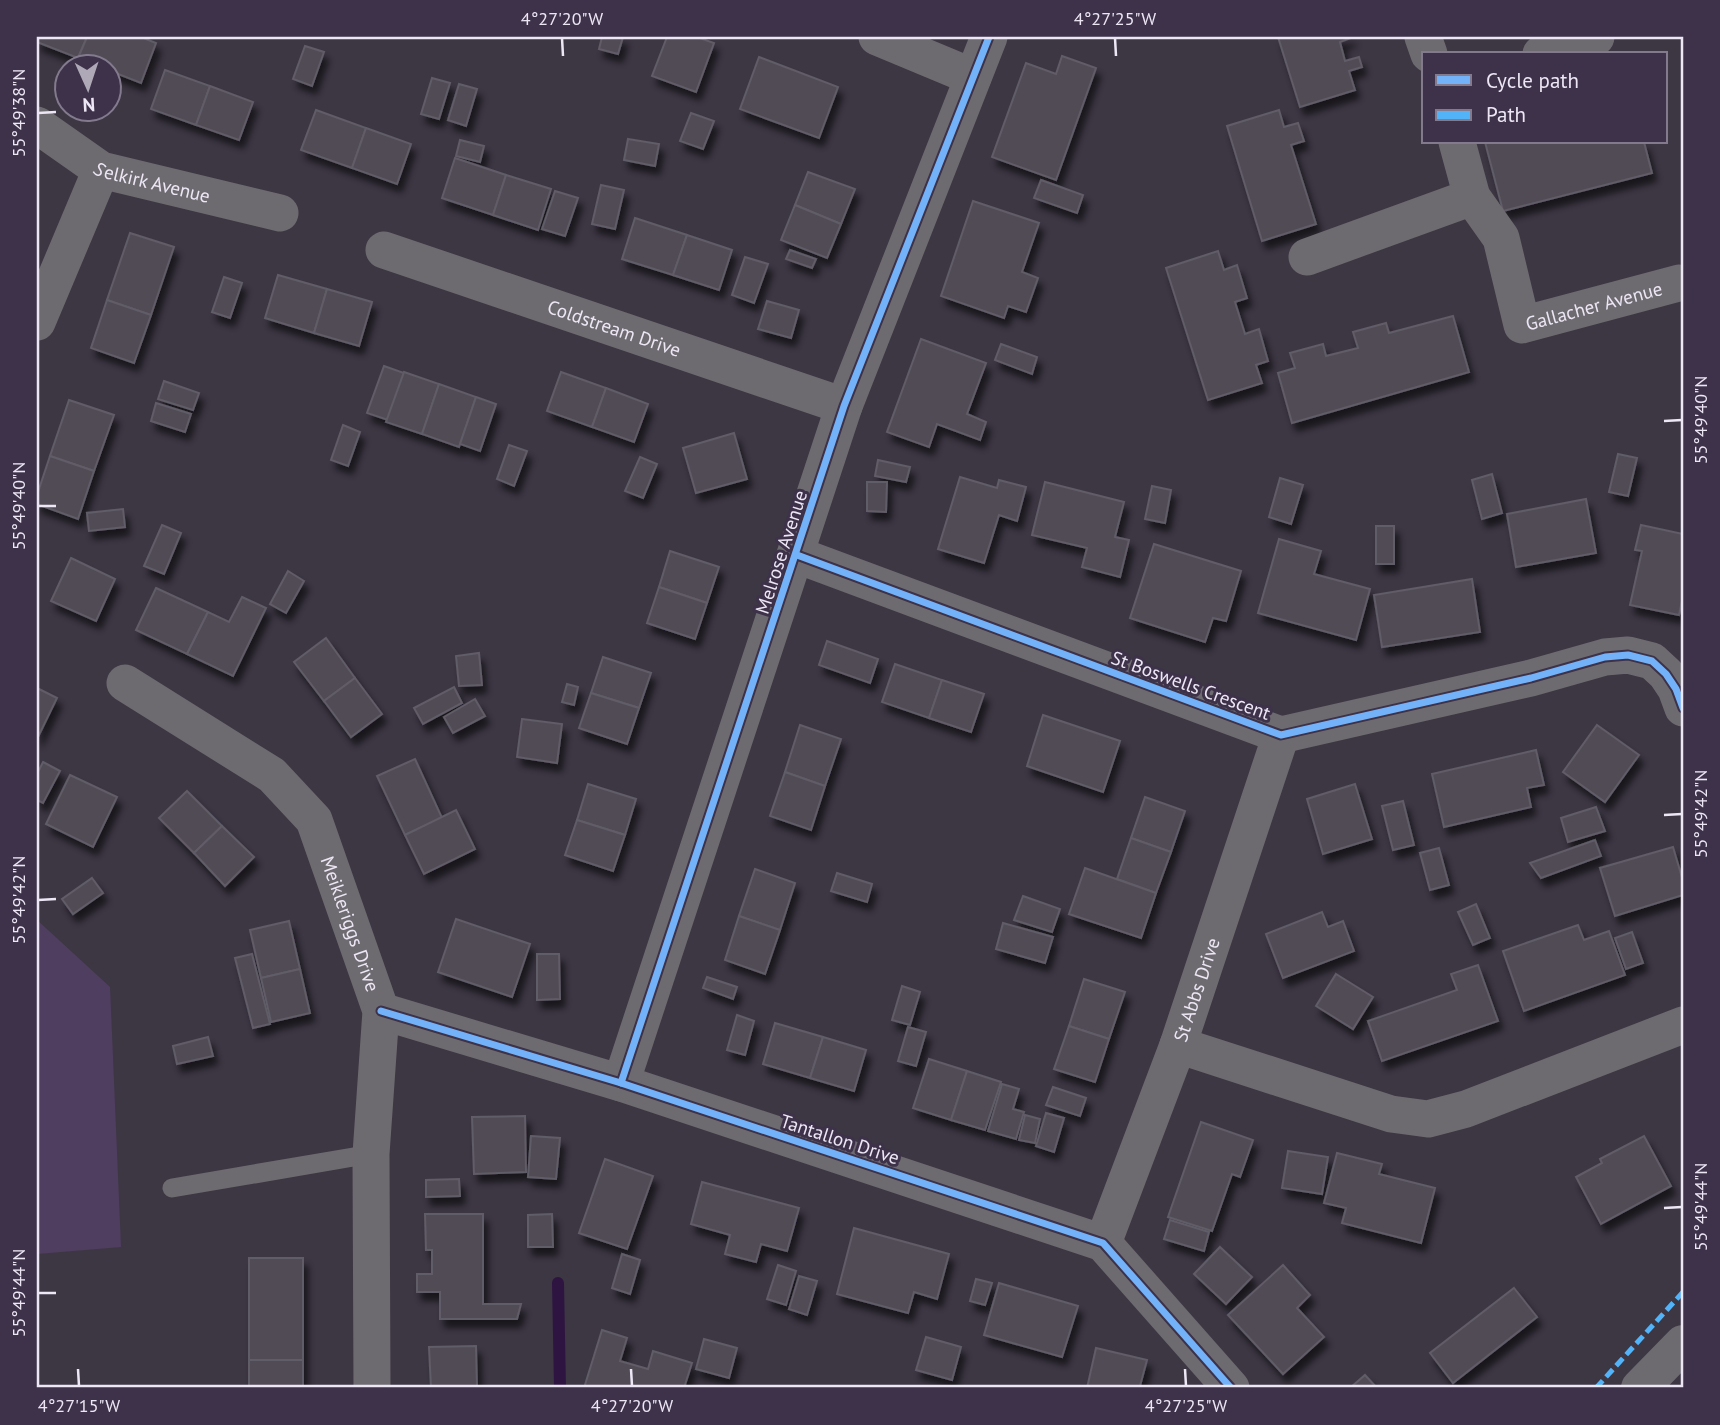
<svg xmlns="http://www.w3.org/2000/svg" width="1720" height="1425" font-family="'PT Sans',sans-serif">
  <style>
    .green { fill: #503e61 }
    .lines { fill: none; stroke-linecap: round; stroke-linejoin: round }
    .stream { stroke: #2e1541; stroke-width: 12 }
    .building { fill: #514c56; stroke: #615c67; stroke-width: 2; filter: url(#shadow) }
    .service { stroke: #6e6b70; stroke-width: 19 }
    .minor { stroke: #6e6b70; stroke-width: 37 }
    .tertiary { stroke: #6e6b70; stroke-width: 38 }
    .quiet { stroke: #52b3f8; stroke-width: 5; stroke-dasharray: 10 5; stroke-linecap: butt }
    .cycleway-casing { stroke: #3d3249; stroke-width: 11 }
    .cycleway { stroke: #73b2f8; stroke-width: 7 }
    .ticks { fill: none; stroke: #ede6f5; stroke-width: 2.5 }
    .labels { text-anchor: middle; stroke-width: 6; stroke-linejoin: round; paint-order: stroke }
    .street-label { font-size: 19px; fill: #ede6f5; stroke: #3d3249 }
    .neatline { fill: none; stroke: #ede6f5; stroke-width: 2.5 }
    .ticks-label { font-size: 18px; text-anchor: middle; fill: #ede6f5 }
  </style>
  <defs>
    <filter id="shadow"><feDropShadow dx="4.5" dy="8" stdDeviation="3.5" flood-color="#0009"/></filter>
  </defs>
  <rect width="100%" height="100%" fill="#3d3744"/>
  <!-- green -->
  <path class="green" d="M37 920 110 987 121 1247 37 1254Z"/>
  <g class="lines">
    <!-- stream -->
    <path class="stream" d="M558 1283 560 1388"/>
  </g>
  <!-- building -->
  <g class="building">
    <path d="M37 37H87L78 58 37 42Z"/>
    <path d="M87 37H141L156 43 141 83 108 70V66H100L78 58Z"/>
    <path d="M602 37H623L618 54 599 49Z"/>
    <path d="M667 37H697L714 43 696 92 652 76Z"/>
    <path d="M1278 37H1353L1340 42 1345 61 1359 57 1362 67 1349 71 1355 90 1300 107Z"/>
    <path d="M305 46 324 52 312 86 293 79Z"/>
    <path d="M1062 56 1096 68 1056 180 992 157 1026 63 1056 74Z"/>
    <path d="M759 57 838 87 819 138 740 109Z"/>
    <path d="M165 70 210 86 196 125 151 109Z"/>
    <path d="M432 78 450 83 439 119 421 114Z"/>
    <path d="M459 84 477 89 466 126 448 120Z"/>
    <path d="M210 86 253 102 239 140 196 125Z"/>
    <path d="M316 110 366 128 352 168 301 150Z"/>
    <path d="M1279 110 1284 127 1298 123 1304 141 1291 145 1316 224 1262 241 1227 126Z"/>
    <path d="M691 113 714 121 703 149 680 141Z"/>
    <path d="M366 128 411 144 397 184 352 168Z"/>
    <path d="M628 139 659 144 655 166 624 160Z"/>
    <path d="M460 140 484 146 480 162 456 156Z"/>
    <path d="M1485 142H1644L1652 173 1503 211Z"/>
    <path d="M455 158 506 175 493 215 442 198Z"/>
    <path d="M808 172 855 189 841 224 795 205Z"/>
    <path d="M506 175 551 189 538 230 493 215Z"/>
    <path d="M1041 180 1083 195 1077 213 1034 198Z"/>
    <path d="M601 185 624 190 615 229 592 224Z"/>
    <path d="M555 191 578 198 565 236 542 229Z"/>
    <path d="M973 201 1039 223 1022 272 1038 278 1026 312 1008 306 1004 318 941 296Z"/>
    <path d="M795 205 841 224 827 258 781 240Z"/>
    <path d="M635 218 687 235 673 275 622 259Z"/>
    <path d="M130 233 174 247 151 315 107 300Z"/>
    <path d="M687 235 732 250 719 290 673 275Z"/>
    <path d="M790 250 816 259 812 268 786 259Z"/>
    <path d="M1218 251 1224 270 1237 265 1247 298 1235 302 1245 334 1259 329 1268 361 1256 365 1262 383 1208 400 1166 268Z"/>
    <path d="M745 257 768 264 754 303 732 295Z"/>
    <path d="M278 275 327 289 314 333 265 318Z"/>
    <path d="M224 277 242 283 230 318 212 312Z"/>
    <path d="M327 289 372 302 359 346 314 333Z"/>
    <path d="M107 300 151 315 134 363 91 348Z"/>
    <path d="M767 301 799 310 791 338 758 329Z"/>
    <path d="M1453 316 1469 372 1292 423 1278 373 1295 368 1290 353 1323 344 1326 356 1358 348 1353 332 1386 323 1389 333Z"/>
    <path d="M921 339 986 363 967 414 986 422 980 440 937 424 929 447 887 432Z"/>
    <path d="M1001 344 1037 357 1032 374 995 360Z"/>
    <path d="M384 366 404 373 388 420 367 413Z"/>
    <path d="M404 372 439 384 422 434 386 422Z"/>
    <path d="M561 372 606 388 592 427 547 411Z"/>
    <path d="M164 381 199 393 193 410 158 399Z"/>
    <path d="M439 384 476 397 459 447 422 434Z"/>
    <path d="M606 388 648 404 634 442 592 427Z"/>
    <path d="M476 397 496 404 480 451 460 444Z"/>
    <path d="M69 400 114 415 94 471 50 456Z"/>
    <path d="M156 403 191 414 185 432 151 421Z"/>
    <path d="M343 425 360 432 348 466 331 460Z"/>
    <path d="M734 433 747 479 696 493 683 448Z"/>
    <path d="M509 445 527 451 514 486 497 479Z"/>
    <path d="M1618 454 1637 458 1628 496 1609 492Z"/>
    <path d="M50 456 94 471 78 519 37 504V495Z"/>
    <path d="M640 457 657 464 643 498 625 491Z"/>
    <path d="M878 460 910 467 906 482 875 476Z"/>
    <path d="M1492 474 1502 513 1482 519 1472 480Z"/>
    <path d="M960 477 997 488 999 480 1026 487 1017 521 999 515 984 563 938 549Z"/>
    <path d="M1280 478 1303 485 1291 524 1269 517Z"/>
    <path d="M867 482H887L886 512 867 511Z"/>
    <path d="M1045 482 1124 502 1115 537 1129 540 1120 577 1082 567 1087 548 1032 535Z"/>
    <path d="M1152 486 1171 490 1165 523 1145 519Z"/>
    <path d="M1586 499 1596 553 1516 567 1507 514Z"/>
    <path d="M123 509 125 527 89 531 87 513Z"/>
    <path d="M162 525 181 533 164 574 144 566Z"/>
    <path d="M1641 525 1683 534V596L1679 615 1630 605 1642 551 1635 550Z"/>
    <rect x="1376" y="526" width="18" height="38"/>
    <path d="M1279 539 1321 551 1314 574 1370 589 1356 640 1258 613Z"/>
    <path d="M1154 544 1241 571 1226 621 1213 618 1205 642 1130 618Z"/>
    <path d="M670 551 719 567 707 603 659 587Z"/>
    <path d="M71 558 115 579 96 621 51 601Z"/>
    <path d="M288 571 304 581 286 613 270 604Z"/>
    <path d="M1472 579 1480 632 1382 647 1374 595Z"/>
    <path d="M659 587 707 603 695 639 647 623Z"/>
    <path d="M156 588 208 612 187 654 136 630Z"/>
    <path d="M242 597 266 608 233 676 187 654 208 612 229 622Z"/>
    <path d="M326 638 355 678 324 701 294 662Z"/>
    <path d="M827 641 878 659 870 683 819 665Z"/>
    <path d="M479 653 482 685 459 686 456 656Z"/>
    <path d="M603 657 651 673 639 708 591 693Z"/>
    <path d="M895 664 942 680 929 718 882 702Z"/>
    <path d="M355 678 382 714 351 737 324 701Z"/>
    <path d="M942 680 984 694 971 732 929 718Z"/>
    <path d="M567 684 578 687 574 705 562 702Z"/>
    <path d="M454 687 462 703 423 724 414 708Z"/>
    <path d="M37 688 57 698 37 739Z"/>
    <path d="M591 693 639 708 627 744 579 728Z"/>
    <path d="M475 699 485 716 453 733 444 717Z"/>
    <path d="M1043 715 1120 741 1103 792 1027 766Z"/>
    <path d="M522 719 562 724 557 763 517 757Z"/>
    <path d="M800 725 841 739 825 786 785 772Z"/>
    <path d="M1597 725 1639 755 1605 802 1563 772Z"/>
    <path d="M1536 750 1544 785 1527 788 1531 807 1444 827 1432 774Z"/>
    <path d="M415 759 442 818 405 835 377 776Z"/>
    <path d="M43 762 60 771 43 803 37 800V774Z"/>
    <path d="M785 772 825 786 811 830 770 816Z"/>
    <path d="M70 775 117 797 93 847 46 824Z"/>
    <path d="M588 784 636 799 625 835 577 820Z"/>
    <path d="M1355 784 1372 839 1323 854 1307 799Z"/>
    <path d="M187 791 222 826 194 853 159 818Z"/>
    <path d="M1145 797 1185 811 1171 852 1131 838Z"/>
    <path d="M1403 801 1414 845 1393 850 1382 806Z"/>
    <path d="M1596 807 1605 831 1568 842 1561 818Z"/>
    <path d="M456 810 475 849 424 874 405 835Z"/>
    <path d="M577 820 625 835 613 871 565 855Z"/>
    <path d="M222 826 254 857 225 886 194 853Z"/>
    <path d="M1131 838 1171 852 1156 893 1117 879Z"/>
    <path d="M1595 840 1601 856 1541 878 1530 863Z"/>
    <path d="M1673 847 1683 881V895L1615 916 1600 868Z"/>
    <path d="M1439 848 1449 885 1430 890 1420 853Z"/>
    <path d="M1085 868 1156 893 1141 938 1069 914Z"/>
    <path d="M755 869 795 883 780 930 739 916Z"/>
    <path d="M837 873 872 884 867 902 831 891Z"/>
    <path d="M92 878 103 893 73 914 62 899Z"/>
    <path d="M1023 896 1060 909 1052 932 1014 920Z"/>
    <path d="M1476 904 1490 938 1473 945 1458 912Z"/>
    <path d="M1322 912 1328 927 1343 921 1354 951 1283 978 1266 934Z"/>
    <path d="M739 916 780 930 765 974 725 960Z"/>
    <path d="M456 919 530 944 512 997 438 972Z"/>
    <path d="M289 921 300 969 261 978 250 930Z"/>
    <path d="M1003 923 1053 937 1045 963 996 949Z"/>
    <path d="M1578 925 1584 940 1609 931 1625 975 1524 1011 1503 951Z"/>
    <path d="M1632 932 1643 963 1626 969 1615 938Z"/>
    <path d="M252 954 270 1024 253 1028 235 958Z"/>
    <path d="M537 954H559L560 999 537 1000Z"/>
    <path d="M1478 965 1498 1021 1382 1061 1368 1021 1457 990 1451 974Z"/>
    <path d="M300 969 310 1013 271 1022 261 978Z"/>
    <path d="M1336 974 1373 997 1353 1029 1316 1006Z"/>
    <path d="M707 977 737 987 733 999 703 988Z"/>
    <path d="M1084 979 1125 992 1109 1039 1069 1026Z"/>
    <path d="M902 986 920 992 910 1025 892 1020Z"/>
    <path d="M737 1015 754 1021 745 1055 727 1050Z"/>
    <path d="M775 1023 823 1037 810 1078 763 1064Z"/>
    <path d="M1069 1026 1109 1039 1095 1082 1054 1069Z"/>
    <path d="M908 1027 926 1032 916 1066 898 1061Z"/>
    <path d="M208 1037 213 1056 177 1064 173 1046Z"/>
    <path d="M823 1037 866 1050 854 1091 810 1078Z"/>
    <path d="M929 1059 967 1071 951 1120 913 1108Z"/>
    <path d="M967 1071 1001 1082 985 1130 951 1120Z"/>
    <path d="M1002 1084 1019 1089 1013 1109 1024 1112 1016 1139 988 1131Z"/>
    <path d="M1053 1087 1086 1098 1080 1116 1046 1105Z"/>
    <path d="M1046 1113 1064 1118 1054 1152 1036 1146Z"/>
    <path d="M1025 1115 1040 1119 1035 1143 1019 1140Z"/>
    <path d="M525 1116 526 1172 474 1174 472 1117Z"/>
    <path d="M1201 1122 1253 1140 1240 1177 1232 1174 1212 1231 1168 1217Z"/>
    <path d="M531 1136 560 1138 556 1179 528 1177Z"/>
    <path d="M1644 1136 1671 1186 1601 1224 1576 1177 1602 1163 1600 1159Z"/>
    <path d="M1288 1151 1328 1157 1322 1194 1282 1188Z"/>
    <path d="M1337 1153 1382 1164 1379 1174 1435 1188 1421 1243 1342 1223 1346 1208 1324 1203Z"/>
    <path d="M605 1159 653 1176 627 1249 579 1233Z"/>
    <path d="M459 1179 460 1196 426 1197V1180Z"/>
    <path d="M702 1182 799 1208 787 1251 761 1244 756 1262 725 1254 730 1235 691 1224Z"/>
    <path d="M425 1214H483V1304H521L517 1319H440V1292H417V1274H432V1250H426Z"/>
    <path d="M552 1214 553 1247H528V1215Z"/>
    <path d="M1170 1220 1209 1232 1204 1251 1164 1239Z"/>
    <path d="M854 1228 949 1254 937 1299 914 1292 908 1313 837 1294Z"/>
    <path d="M1220 1247 1252 1277 1226 1304 1194 1274Z"/>
    <path d="M622 1254 640 1260 630 1294 612 1288Z"/>
    <rect x="249" y="1258" width="54" height="102"/>
    <path d="M778 1265 796 1271 786 1305 767 1299Z"/>
    <path d="M1283 1265 1310 1295 1297 1308 1324 1337 1283 1374 1228 1315Z"/>
    <path d="M799 1276 817 1281 807 1315 789 1309Z"/>
    <path d="M976 1279 992 1283 985 1305 970 1301Z"/>
    <path d="M999 1283 1078 1306 1062 1357 984 1335Z"/>
    <path d="M1514 1288 1537 1317 1453 1383 1430 1353Z"/>
    <path d="M602 1330 627 1338 620 1361 648 1369 653 1351 692 1363 684 1388H584Z"/>
    <path d="M926 1337 961 1347 952 1380 916 1370Z"/>
    <path d="M704 1339 737 1348 729 1378 696 1369Z"/>
    <path d="M476 1346 477 1388H431L429 1347Z"/>
    <path d="M1096 1348 1147 1360 1140 1386 1150 1388H1087Z"/>
    <rect x="249" y="1360" width="54" height="28"/>
    <path d="M1365 1375 1377 1388H1350Z"/>
  </g>
  <g class="lines">
    <!-- service -->
    <path class="service" d="M172 1188 371 1154"/>
    <!-- minor -->
    <g class="minor">
      <path d="M877 37 973 77"/>
      <path d="M1423 37 1429 54"/>
      <path d="M1541 54 1596 37"/>
      <path id="s1" d="M37 125 101 170 280 213"/>
      <path id="s2" d="M1457 142 1472 197 1501 238 1522 325 1679 283"/>
      <path id="s3" d="M384 250 844 406"/>
      <path d="M1307 257 1472 197"/>
      <path d="M37 322 101 170"/>
      <path d="M797 555 1281 735 1531 678 1605 657 1628 655 1652 661 1666 674 1676 689 1683 708"/>
      <path id="s4" d="M125 683 272 775 314 820 381 1011 371 1154 372 1388"/>
      <path d="M381 1011 621 1083 1103 1243 1231 1388"/>
      <path d="M1178 1045 1391 1114 1428 1119 1466 1109 1683 1025"/>
      <path d="M621 1083 844 406 989 37"/>
      <path id="s5" d="M1103 1243 1178 1045 1281 735"/>
    </g>
    <!-- tertiary -->
    <path class="tertiary" d="M1640 1388 1683 1344"/>
    <!-- quiet -->
    <path class="quiet" d="M1596 1388 1683 1292"/>
    <defs>
      <g id="cycleway">
        <path d="M797 555 1281 735 1531 678 1605 657 1628 655 1652 661 1666 674 1676 689 1683 708"/>
        <path d="M381 1011 621 1083 1103 1243 1231 1388"/>
        <path d="M621 1083 844 406 989 37"/>
      </g>
    </defs>
    <!-- cycleway casing -->
    <use href="#cycleway" class="cycleway-casing"/>
    <!-- cycleway -->
    <use href="#cycleway" class="cycleway"/>
  </g>
  <!-- ticks -->
  <path class="ticks" d="M562 38 563 56M1115 38 1116 56M38 113 56 112M1664 421 1682 420M38 506H56M1664 815 1682 814M38 900 56 899M1664 1208 1682 1207M38 1293H56M78 1369 79 1386M631 1369 632 1386M1185 1369 1186 1386"/>
  <g class="labels">
    <!-- street labels -->
    <g class="street-label">
      <text dy="7" stroke="none"><textPath href="#s1" startOffset="131">Selkirk Avenue</textPath></text>
      <text dy="7" stroke="none"><textPath href="#s2" startOffset="271">Gallacher Avenue</textPath></text>
      <text dy="7" stroke="none"><textPath href="#s3" startOffset="243">Coldstream Drive</textPath></text>
      <text transform="translate(781 552) rotate(-72)" y="7">Melrose Avenue</text>
      <text transform="translate(1191 685) rotate(20)" y="7">St Boswells Crescent</text>
      <text dy="7" stroke="none"><textPath href="#s4" startOffset="345">Meikleriggs Drive</textPath></text>
      <text dy="7" stroke="none"><textPath href="#s5" startOffset="270">St Abbs Drive</textPath></text>
      <text transform="translate(840 1139) rotate(18)" y="7">Tantallon Drive</text>
    </g>
  </g>
  <!-- border -->
  <rect width="1720" height="1425" fill="none" stroke="#3d3249" stroke-width="77"/>
  <!-- legend -->
  <rect x="1422" y="52" width="245" height="91" fill="#3d3249" stroke="#837a8e" stroke-width="2"/>
  <rect x="1436" y="75" width="35" height="10" fill="#73b2f8" stroke="#837a8e" stroke-width="2"/>
  <text x="1486" y="88" font-size="21" fill="#ede6f5">Cycle path</text>
  <rect x="1436" y="110" width="35" height="10" fill="#52b3f8" stroke="#837a8e" stroke-width="2"/>
  <text x="1486" y="122" font-size="21" fill="#ede6f5">Path</text>
  <!-- north arrow -->
  <g transform="translate(88 88) rotate(177)"><circle r="33" fill="#3d3249" stroke="#837a8e" stroke-width="2"/>
  <path d="M0-5L12 26L0 18L-12 26Z" fill="#afa9b7"/>
  <text y="-10" font-size="19" font-weight="bold" text-anchor="middle" fill="#ede6f5">N</text>
  </g>
  <rect x="38" y="38" width="1644" height="1348" class="neatline"/>
  <g class="ticks-label">
    <text x="562" y="25">4°27'20"W</text>
    <text x="1115" y="25">4°27'25"W</text>
    <text transform="translate(19 113) rotate(-90)" y="6">55°49'38"N</text>
    <text transform="translate(1701 420) rotate(-90)" y="6">55°49'40"N</text>
    <text transform="translate(19 506) rotate(-90)" y="6">55°49'40"N</text>
    <text transform="translate(1701 814) rotate(-90)" y="6">55°49'42"N</text>
    <text transform="translate(19 900) rotate(-90)" y="6">55°49'42"N</text>
    <text transform="translate(1701 1207) rotate(-90)" y="6">55°49'44"N</text>
    <text transform="translate(19 1293) rotate(-90)" y="6">55°49'44"N</text>
    <text x="79" y="1412">4°27'15"W</text>
    <text x="632" y="1412">4°27'20"W</text>
    <text x="1186" y="1412">4°27'25"W</text>
  </g>
</svg>
